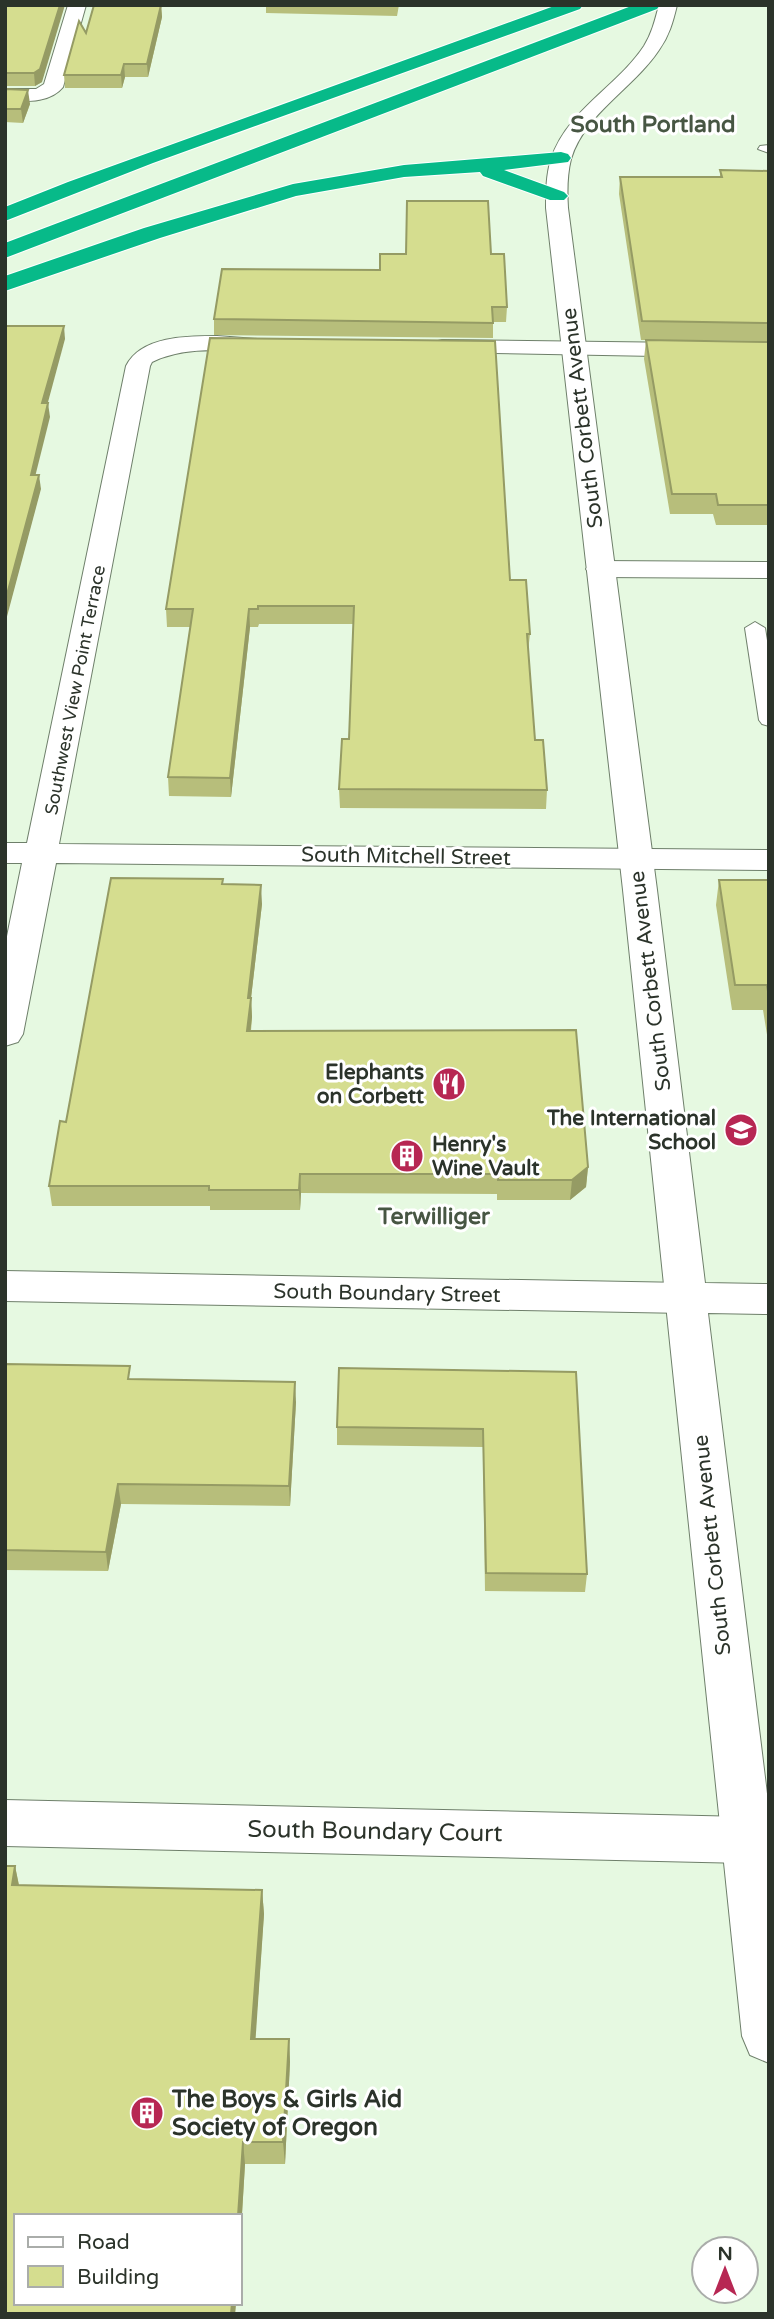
<svg xmlns="http://www.w3.org/2000/svg" width="774" height="2319" font-family="'Varela Round',sans-serif">
  <style>
    .lines { fill: none; stroke-linecap: round; stroke-linejoin: round }
    .service-casing { stroke: #6e7f6a; stroke-width: 2 }
    .minor-casing { stroke: #6e7f6a; stroke-width: 2 }
    .tertiary-casing { stroke: #6e7f6a; stroke-width: 2 }
    .motorway-casing { stroke: #fff; stroke-width: 2 }
    .service { fill: #fff; fill-rule: evenodd }
    .minor { fill: #fff; fill-rule: evenodd }
    .tertiary { fill: #fff; fill-rule: evenodd }
    .motorway { fill: #07ba89; fill-rule: evenodd }
    .wall { fill: #b7be7b }
    .shaded-wall { fill: #959b64 }
    .building { fill: #d5dd8f; stroke: #959b64; stroke-width: 2 }
    .labels { text-anchor: middle; stroke-width: 6; stroke-linejoin: round; paint-order: stroke }
    .far-street-label { font-size: 18px; fill: #2b332a; stroke: #fff }
    .street-label { font-size: 21px; fill: #2b332a; stroke: #fff }
    .poi-label { font-size: 21px; font-weight: bold; fill: #2b332a; stroke: #fff; text-anchor: end }
    .far-district-label { font-size: 23px; font-weight: bold; fill: #475643; stroke: #fff }
    .neighbourhood-label { font-size: 23px; font-weight: bold; fill: #475643; stroke: #fff }
    .near-street-label { font-size: 24px; fill: #2b332a; stroke: #fff }
    .near-poi-label { font-size: 24px; font-weight: bold; fill: #2b332a; stroke: #fff; text-anchor: start }
  </style>
  <rect width="100%" height="100%" fill="#e6f9e1"/>
  <g class="lines">
    <defs>
      <g id="service">
        <path d="M769 145V153L758 149 760 146Z"/>
        <path d="M755 622 765 628 769 653V726L762 724 759 720 745 628Z"/>
      </g>
      <g id="minor">
        <path d="M68 5H86L63 87C49 104 24 101 5 101V89H36L44 84Z"/>
        <path d="M217 336 271 340 275 345 271 350 263 352C226 351 186 345 152 362L150 366 59 844 769 850V870L56 863 23 1034 18 1042 5 1046V946L22 863H5V843H27L126 366C141 336 187 336 217 336Z"/>
        <path d="M442 340 769 344V358L434 352 430 347 434 342Z"/>
        <path d="M600 561 769 562V578L600 577 590 575 586 569 590 563Z"/>
        <path d="M5 1271 686 1283 700 1287 707 1298 700 1309 686 1313 5 1301Z"/>
        <path d="M5 1800 745 1817 763 1824 769 1844 763 1856 745 1863 5 1846Z"/>
      </g>
      <path id="tertiary" d="M659 5H677C673 22 669 36 659 50 633 89 585 113 571 159 567 175 567 192 568 208L657 890 705 1283 769 1284V1314L708 1313 769 1810V2063L750 2055 742 2036 623 890 546 208C546 192 546 175 551 159 567 110 617 87 644 46 652 33 655 20 659 5Z"/>
      <g id="motorway">
        <path d="M557 5H583L580 9 153 163 5 221V207L68 182Z"/>
        <path d="M634 5H660L657 9 5 258V243Z"/>
        <path d="M561 152 568 154 571 158 568 162 504 170 564 192 568 196 564 200H550L483 176 480 172 404 177 296 196 160 238 5 291V276L144 228 293 184 404 165Z"/>
      </g>
    </defs>
    <!-- service casing -->
    <use href="#service" class="service-casing"/>
    <!-- minor casing -->
    <use href="#minor" class="minor-casing"/>
    <!-- tertiary casing -->
    <use href="#tertiary" class="tertiary-casing"/>
    <!-- motorway casing -->
    <use href="#motorway" class="motorway-casing"/>
    <!-- service -->
    <use href="#service" class="service"/>
    <!-- minor -->
    <use href="#minor" class="minor"/>
    <!-- tertiary -->
    <use href="#tertiary" class="tertiary"/>
    <!-- motorway -->
    <use href="#motorway" class="motorway"/>
  </g>
  <!-- wall -->
  <g class="wall">
    <path d="M5 5 42 82 35 86H5Z"/>
    <path d="M161 5 162 17 148 77H125L122 88H65L64 75 86 33Z"/>
    <path d="M266 5H399L397 16 266 13Z"/>
    <path d="M5 89 30 104 23 123 5 122Z"/>
    <path d="M720 170 769 171V341L641 340 619 194 620 177H720Z"/>
    <path d="M491 254 507 307 506 322H493V338L214 335V319Z"/>
    <path d="M646 340 769 342V525H716L713 514H670L644 359Z"/>
    <path d="M510 580 530 634 528 652 535 740 547 790 546 809 340 808 339 789 349 739 354 624H259L258 627H250L231 797 169 796 168 777 190 627H167L166 609Z"/>
    <path d="M719 880H769V1047L763 1010H732L716 905Z"/>
    <path d="M223 884 262 904 251 998 252 1017 251 1031 588 1167 586 1187 570 1200H497V1194L301 1193 300 1210H210V1206H52L49 1186 66 1122Z"/>
    <path d="M5 1364 132 1379 296 1402 290 1506 121 1504 108 1571 5 1570Z"/>
    <path d="M576 1372 587 1574 585 1592 485 1591 483 1447 337 1445V1427Z"/>
    <path d="M5 1866H15L19 1885 262 1890 264 1914 255 2039H289L290 2062 285 2164H245L240 2247V2216H16V2303H236L235 2314H5Z"/>
  </g>
  <!-- shaded-wall -->
  <g class="shaded-wall">
    <path d="M60 5H65L42 82 35 86 34 73Z"/>
    <path d="M161 5 162 17 148 77 147 64Z"/>
    <path d="M124 64 125 77 122 88 121 75Z"/>
    <path d="M28 90 30 104 23 123 21 109Z"/>
    <path d="M64 326 65 339 44 417 42 403Z"/>
    <path d="M48 403 50 417 32 489 31 475Z"/>
    <path d="M39 475 41 489 5 624V602Z"/>
    <path d="M249 609 250 627 231 797 230 778Z"/>
    <path d="M261 885 262 904 251 998 252 1017 248 1051 247 1031 248 998Z"/>
    <path d="M588 1167 586 1187 570 1200 572 1180Z"/>
    <path d="M300 1174 301 1193 300 1210 299 1190Z"/>
    <path d="M295 1382 296 1402 290 1506 289 1486Z"/>
    <path d="M118 1484 121 1504 108 1571 106 1552Z"/>
    <path d="M15 1866 20 1891 12 1885Z"/>
    <path d="M262 1890 264 1914 254 2062 251 2039Z"/>
    <path d="M289 2039 290 2062 285 2164 283 2142Z"/>
    <path d="M243 2142 245 2164 240 2247V2216H238Z"/>
    <path d="M232 2303H236L235 2314H231Z"/>
  </g>
  <!-- building -->
  <g class="building">
    <path d="M5 5H60L40 69 34 73H5Z"/>
    <path d="M94 5H161L147 64H124L121 75H64L79 21 86 33Z"/>
    <path d="M5 89 28 90 21 109H5Z"/>
    <path d="M720 170 769 171V323L642 321 620 177H722Z"/>
    <path d="M407 201H488L491 254H504L507 307H492L493 323 214 319 222 269 380 270V254H406Z"/>
    <path d="M5 326H64L42 403H48L31 475H39L5 602Z"/>
    <path d="M210 338 495 341 510 580H526L530 634H527L535 740H543L547 790 339 789 342 739H349L354 606H258V609H249L230 778 168 777 193 609H166Z"/>
    <path d="M646 340 769 342V505H718L716 494H672Z"/>
    <path d="M111 878 223 879 222 884 261 885 248 998H251L247 1031 576 1030 588 1167 572 1180H498V1174H300L299 1190H209V1186H49L60 1121 66 1122Z"/>
    <path d="M719 880H769V997L767 985H735Z"/>
    <path d="M5 1364 130 1366 128 1379 295 1382 289 1486 118 1484 106 1552 5 1550Z"/>
    <path d="M339 1368 576 1372 587 1574 486 1573 483 1429 337 1427Z"/>
    <path d="M5 1866H15L12 1885 262 1890 251 2039H289L283 2142H243L238 2216H16V2303H232L231 2314H5Z"/>
  </g>
  <!-- icons -->
  <defs>
    <symbol id="restaurant-disc" viewBox="-11 -11 22 22"><circle r="9.5" fill="#b72753" stroke="#fff"/><path d="M-5-6h1v4h1v-4h1v4h1v-4h1v5L-1.5 .5V6h-2V.5L-5-1ZM5-6V6H3V1.5H1.5Q1.5-4 5-6Z" fill="#fff"/></symbol>
    <symbol id="school-disc" viewBox="-11 -11 22 22"><circle r="9.5" fill="#b72753" stroke="#fff"/><path d="M0-5L7-2L0 1L-7-2ZM-4 1L0 2.5L4 1V4Q0 6-4 4Z" fill="#fff"/></symbol>
    <symbol id="building-disc" viewBox="-11 -11 22 22"><circle r="9.5" fill="#b72753" stroke="#fff"/><path d="M-4-6H4V6H1V3H-1V6H-4ZM-2.5-4.3h1.7v1.8h-1.7ZM.8-4.3h1.7v1.8H.8ZM-2.5-1h1.7V.8h-1.7ZM.8-1h1.7V.8H.8Z" fill="#fff"/></symbol>
  </defs>
  <g fill-rule="evenodd">
    <use href="#restaurant-disc" x="430" y="1065" width="38" height="38"/>
    <use href="#school-disc" x="722" y="1111" width="38" height="38"/>
    <use href="#building-disc" x="388" y="1137" width="38" height="38"/>
    <use href="#building-disc" x="128" y="2094" width="38" height="38"/>
  </g>
  <g class="labels">
    <!-- far-street labels -->
    <g class="far-street-label">
      <text transform="translate(75 690) rotate(-79)" y="6">Southwest View Point Terrace</text>
    </g>
    <!-- street labels -->
    <g class="street-label">
      <text transform="translate(582 418) rotate(-97)" y="7">South Corbett Avenue</text>
      <text transform="translate(406 856) rotate(1)" y="7">South Mitchell Street</text>
      <text transform="translate(650 981) rotate(-97)" y="7">South Corbett Avenue</text>
      <text transform="translate(387 1293) rotate(1)" y="7">South Boundary Street</text>
      <text transform="translate(712 1545) rotate(-96)" y="7">South Corbett Avenue</text>
    </g>
    <!-- poi labels -->
    <g class="poi-label">
      <text x="424" y="1079">Elephants<tspan x="424" dy="24">on Corbett</tspan></text>
      <text x="716" y="1125">The International<tspan x="716" dy="24">School</tspan></text>
      <text x="432" y="1151" text-anchor="start">Henry's<tspan x="432" dy="24">Wine Vault</tspan></text>
    </g>
    <!-- far-district labels -->
    <g class="far-district-label">
      <text x="653" y="132">South Portland</text>
    </g>
    <!-- neighbourhood labels -->
    <g class="neighbourhood-label">
      <text x="434" y="1224">Terwilliger</text>
    </g>
    <!-- near-street labels -->
    <g class="near-street-label">
      <text transform="translate(375 1831) rotate(1)" y="8">South Boundary Court</text>
    </g>
    <!-- near-poi labels -->
    <g class="near-poi-label">
      <text x="172" y="2107">The Boys &amp; Girls Aid<tspan x="172" dy="28">Society of Oregon</tspan></text>
    </g>
  </g>
  <!-- border -->
  <rect width="774" height="2319" fill="none" stroke="#2b332a" stroke-width="14"/>
  <!-- legend -->
  <rect x="14" y="2214" width="228" height="91" fill="#ffffff" stroke="#aaadaa" stroke-width="2"/>
  <rect x="28" y="2237" width="35" height="10" fill="#ffffff" stroke="#aaadaa" stroke-width="2"/>
  <text x="77" y="2249" font-size="21" fill="#2b332a">Road</text>
  <rect x="28" y="2266" width="35" height="21" fill="#d5dd8f" stroke="#aaadaa" stroke-width="2"/>
  <text x="77" y="2284" font-size="21" fill="#2b332a">Building</text>
  <!-- north arrow -->
  <g transform="translate(725 2270)"><circle r="33" fill="#ffffff" stroke="#aaadaa" stroke-width="2"/>
  <path d="M0-5L12 26L0 18L-12 26Z" fill="#b72753"/>
  <text y="-10" font-size="19" font-weight="bold" text-anchor="middle" fill="#2b332a">N</text>
  </g>
</svg>
